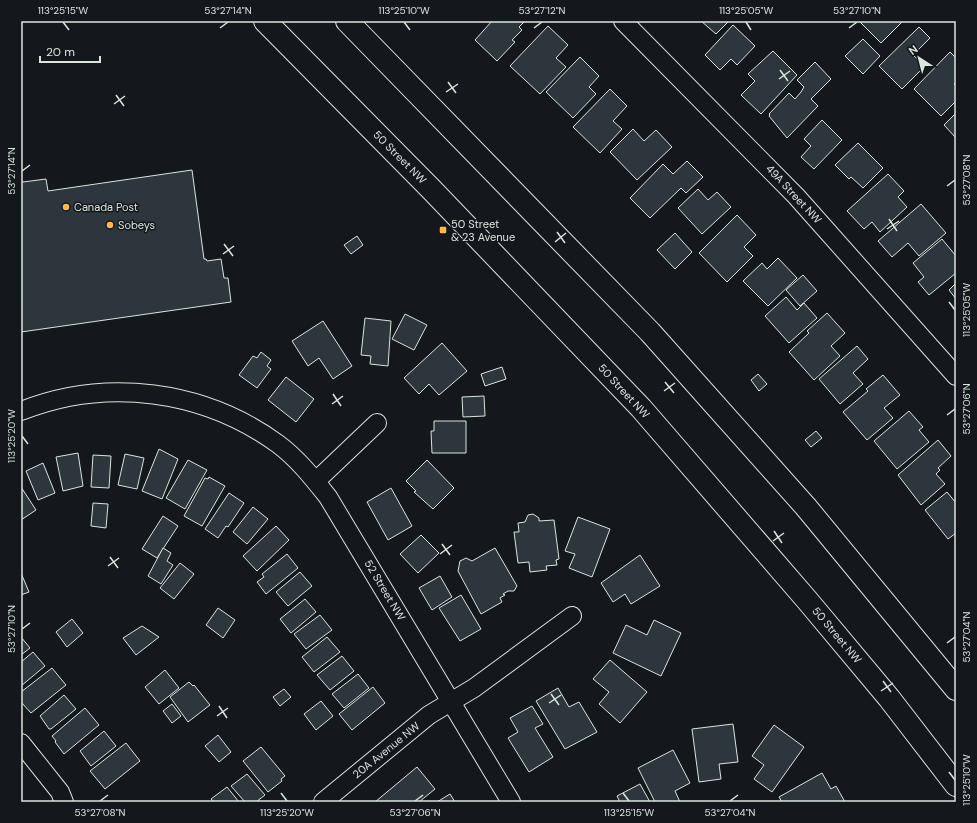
<svg xmlns="http://www.w3.org/2000/svg" width="977" height="823" font-family="'DM Sans',sans-serif">
  <style>
    .building { fill: #2c363c; stroke: #d8e6dc }
    .lines { fill: none; stroke-linecap: round; stroke-linejoin: round }
    .street-casing { stroke: #d8e6dc; stroke-width: 20 }
    .primary-casing { stroke: #d8e6dc; stroke-width: 24 }
    .street { stroke: #14181c; stroke-width: 18 }
    .primary { stroke: #14181c; stroke-width: 22 }
    .ticks { fill: none; stroke: #d8e6dc; stroke-width: 1.5 }
    .poi-dot { fill: #ffb74d; stroke: #14181c; stroke-width: 1.5 }
    .labels { text-anchor: middle; stroke-width: 3; stroke-linejoin: round; paint-order: stroke }
    .street-label { font-size: 11px; fill: #d8e6dc; stroke: #14181c }
    .poi-label { font-size: 11px; fill: #d8e6dc; stroke: #14181c; text-anchor: start }
    .neatline { fill: none; stroke: #d8e6dc; stroke-width: 1.5 }
    .ticks-label { font-size: 10px; text-anchor: middle; fill: #d8e6dc }
  </style>
  <rect width="100%" height="100%" fill="#14181c"/>
  <!-- building -->
  <g class="building">
    <path d="M492 21H525L519 27 522 30 512 40 515 42 497 61 475 40Z"/>
    <path d="M701 21H729L716 34Z"/>
    <path d="M859 21H903L881 43Z"/>
    <path d="M733 25 755 46 737 65 731 59 720 70 705 55Z"/>
    <path d="M548 26 568 45 556 58 566 67 540 94 510 66Z"/>
    <path d="M919 27 930 38 913 55 925 66 902 89 879 66Z"/>
    <path d="M863 39 880 56 863 74 845 56Z"/>
    <path d="M773 51 797 75 761 114 741 95 755 81 748 74Z"/>
    <path d="M950 52 956 58V82L954 84 956 86V101L941 116 914 89Z"/>
    <path d="M580 57 599 76 589 87 596 94 573 118 546 92Z"/>
    <path d="M815 62 831 79 811 99 818 106 787 138 769 116 770 115 769 114 789 93 795 99 801 92 804 87 797 80Z"/>
    <path d="M610 89 627 106 613 121 622 129 600 153 573 127Z"/>
    <path d="M956 113V138L944 125Z"/>
    <path d="M822 120 842 140 814 169 801 157 811 146 804 139Z"/>
    <path d="M633 129 644 141 656 130 672 147 637 180 610 152Z"/>
    <path d="M858 143 883 168 863 188 851 177 849 179 835 165Z"/>
    <path d="M687 161 703 177 686 193 681 188 650 218 630 198 663 164 673 174Z"/>
    <path d="M192 170 204 259H206L207 261 221 259 224 278H228L231 302 21 332V179L23 182 46 179 48 191Z"/>
    <path d="M888 174 904 191 898 197 907 207 880 232 872 222 864 229 847 211Z"/>
    <path d="M698 189 708 200 717 192 731 207 702 234 678 208Z"/>
    <path d="M921 204 946 233 919 256 908 243 892 257 878 241Z"/>
    <path d="M737 215 756 235 744 247 753 256 727 282 699 253Z"/>
    <path d="M675 233 692 252 675 269 657 250Z"/>
    <path d="M357 236 363 245 351 254 344 245Z"/>
    <path d="M942 239 956 256V273L929 295 918 282 924 277 913 263Z"/>
    <path d="M778 258 797 278 768 306 743 281 762 263 767 269Z"/>
    <path d="M803 275 817 291 800 306 786 290Z"/>
    <path d="M956 283V299L949 290Z"/>
    <path d="M786 297 797 310 804 303 817 318 789 343 765 316Z"/>
    <path d="M827 313 845 333 831 346 840 356 814 380 789 352 809 333 807 331Z"/>
    <path d="M405 314 427 325 414 350 392 339Z"/>
    <path d="M365 318 391 321 388 366 370 364 371 356 361 355Z"/>
    <path d="M323 321 352 366 333 379 319 358 308 366 292 341Z"/>
    <path d="M442 343 467 371 439 395 429 384 419 394 404 378Z"/>
    <path d="M857 346 868 359 853 373 863 384 840 404 819 379Z"/>
    <path d="M261 352 271 360 267 366 271 369 257 388 239 375 253 356 257 358Z"/>
    <path d="M502 367 506 379 485 386 481 374Z"/>
    <path d="M758 374 767 384 759 391 751 380Z"/>
    <path d="M883 375 900 395 884 408 893 418 867 440 843 412 868 391 866 389Z"/>
    <path d="M286 377 314 399 296 422 268 400Z"/>
    <path d="M484 396 485 416 463 417 462 397Z"/>
    <path d="M909 411 923 427 919 430 929 442 897 469 874 441Z"/>
    <path d="M434 421H466V453H432L431 431H434Z"/>
    <path d="M816 431 822 438 811 447 805 440Z"/>
    <path d="M938 440 951 456 938 468 940 470 936 474 945 484 921 505 898 475Z"/>
    <path d="M159 449 178 459 162 499 142 491Z"/>
    <path d="M78 453 83 486 63 491 56 457Z"/>
    <path d="M125 454 144 458 137 489 118 485Z"/>
    <path d="M93 455 111 456 109 488 91 487Z"/>
    <path d="M188 460 207 470 185 509 166 498Z"/>
    <path d="M427 460 454 488 433 509 414 492 416 491 406 481Z"/>
    <path d="M43 463 55 493 38 500 26 471Z"/>
    <path d="M209 477 225 486 202 526 184 516 205 478 208 479Z"/>
    <path d="M21 487 36 510 21 520Z"/>
    <path d="M391 488 412 526 388 540 367 502Z"/>
    <path d="M947 492 956 503V533L948 539 925 510Z"/>
    <path d="M229 493 244 503 228 527 226 526 218 538 205 529Z"/>
    <path d="M93 503 108 504 106 528 91 526Z"/>
    <path d="M253 507 268 519 247 544 233 532Z"/>
    <path d="M533 514 539 518V521L554 520 559 559 556 560 557 565 546 566 547 570 530 572 529 562 518 563 514 532H519L518 523 525 522 528 515Z"/>
    <path d="M163 516 178 526 157 558 142 549Z"/>
    <path d="M578 517 610 529 592 577 569 568 575 554 565 551Z"/>
    <path d="M276 526 289 540 257 571 243 556Z"/>
    <path d="M421 535 439 553 418 573 400 554Z"/>
    <path d="M163 548 171 553 167 561 173 565 161 584 148 576Z"/>
    <path d="M495 548 517 586 514 591H508L503 594 505 595 500 598 502 602 481 614 458 571 460 561 466 558 472 561Z"/>
    <path d="M287 554 298 568 266 594 257 582 264 577 262 574Z"/>
    <path d="M640 555 660 586 631 604 625 594 613 602 601 583Z"/>
    <path d="M180 563 194 574 174 599 160 588Z"/>
    <path d="M300 572 312 586 288 606 276 592Z"/>
    <path d="M21 573 29 592 21 595Z"/>
    <path d="M440 576 452 597 432 610 419 588Z"/>
    <path d="M461 595 481 629 460 641 439 608Z"/>
    <path d="M305 599 316 612 291 633 280 619Z"/>
    <path d="M218 608 235 620 223 638 206 625Z"/>
    <path d="M320 615 332 630 306 649 294 634Z"/>
    <path d="M72 619 83 633 67 647 56 632Z"/>
    <path d="M654 620 681 633 661 676 613 653 626 625 647 635Z"/>
    <path d="M142 626 159 637 136 655 123 638Z"/>
    <path d="M21 637 30 648 21 655Z"/>
    <path d="M327 637 340 652 314 672 302 657Z"/>
    <path d="M33 652 45 666 21 686V662Z"/>
    <path d="M342 656 354 671 330 690 317 675Z"/>
    <path d="M610 660 647 692 620 723 599 704 609 692 593 679Z"/>
    <path d="M52 668 66 685 31 713 21 702V692Z"/>
    <path d="M165 670 179 688 159 704 145 687Z"/>
    <path d="M358 674 369 688 344 708 332 694Z"/>
    <path d="M189 682 193 686 194 685 210 705 188 722 170 697Z"/>
    <path d="M373 687 385 703 352 730 339 714Z"/>
    <path d="M558 688 569 707 579 702 597 732 565 749 536 701Z"/>
    <path d="M284 689 291 697 280 706 273 697Z"/>
    <path d="M64 695 76 709 51 729H49L40 716Z"/>
    <path d="M321 701 333 716 316 730 304 714Z"/>
    <path d="M172 704 181 716 172 723 163 711Z"/>
    <path d="M532 706 543 724 535 728 553 757 529 772 508 738 518 732 510 718Z"/>
    <path d="M85 708 99 725 64 754 55 742 56 741 52 736Z"/>
    <path d="M733 724 738 762 719 764 721 779 699 782 692 729Z"/>
    <path d="M774 725 804 747 772 792 754 779 764 765 752 756Z"/>
    <path d="M104 731 116 746 91 766 80 751Z"/>
    <path d="M218 735 231 752 219 762 205 746Z"/>
    <path d="M126 743 140 761 105 789 90 771Z"/>
    <path d="M261 747 285 776 281 779 282 781 268 792 243 761Z"/>
    <path d="M673 750 690 783 675 791 680 802H655L638 768Z"/>
    <path d="M417 767 435 789 419 802H375Z"/>
    <path d="M822 773 831 789 836 786 845 802H782L779 797Z"/>
    <path d="M247 774 265 795 256 802H245L231 786Z"/>
    <path d="M640 784 650 802H620L617 796Z"/>
    <path d="M227 787 239 802H214L211 799Z"/>
    <path d="M450 794 455 802H437Z"/>
  </g>
  <g class="lines">
    <defs>
      <g id="street">
        <path d="M623 21 796 196 956 376"/>
        <path d="M21 411C106 377 204 390 278 444 297 458 313 478 328 497L511 802"/>
        <path d="M316 481 377 423"/>
        <path d="M21 743 60 792 64 802"/>
        <path d="M323 802 429 715 474 688 572 616"/>
      </g>
      <g id="primary">
        <path d="M265 21 432 190 641 408 807 600 889 698 956 785"/>
        <path d="M347 21 650 332 806 507 956 689"/>
      </g>
    </defs>
    <!-- street casing -->
    <use href="#street" class="street-casing"/>
    <!-- primary casing -->
    <use href="#primary" class="primary-casing"/>
    <!-- street -->
    <use href="#street" class="street"/>
    <!-- primary -->
    <use href="#primary" class="primary"/>
  </g>
  <!-- ticks -->
  <path class="ticks" d="M63 22 69 30M404 22 410 30M746 22 751 30M220 28 228 22M534 28 542 22M849 28 857 22M780 70 788 81M779 79 790 71M448 82 456 93M446 92 458 84M116 95 124 106M114 104 125 96M22 171 30 165M947 186 955 180M889 219 897 231M887 229 899 221M557 232 565 243M555 242 566 233M224 244 233 256M223 254 234 246M949 302 955 310M665 382 674 393M664 391 675 383M333 394 341 406M332 404 343 396M947 415 955 409M22 436 28 444M774 531 782 543M773 541 784 533M442 544 450 555M440 554 452 545M110 557 118 568M108 566 119 558M22 629 30 623M947 643 955 637M883 681 891 692M881 691 893 683M551 694 559 705M549 703 561 695M219 706 227 718M217 716 228 708M949 772 955 780M281 793 287 801M623 793 629 801M100 801 108 795M415 801 423 795M730 801 738 795"/>
  <!-- markers -->
  <g class="poi-dot">
    <circle cx="66" cy="207" r="4"/>
    <circle cx="110" cy="225" r="4"/>
    <rect x="439" y="226" width="8" height="8" rx="2"/>
  </g>
  <g class="labels">
    <!-- street labels -->
    <g class="street-label">
      <text transform="translate(400 157) rotate(45)" y="4">50 Street NW</text>
      <text transform="translate(794 194) rotate(47)" y="4">49A Street NW</text>
      <text transform="translate(624 391) rotate(47)" y="4">50 Street NW</text>
      <text transform="translate(385 590) rotate(59)" y="4">52 Street NW</text>
      <text transform="translate(837 635) rotate(50)" y="4">50 Street NW</text>
      <text transform="translate(386 750) rotate(-39)" y="4">20A Avenue NW</text>
    </g>
    <!-- poi labels -->
    <g class="poi-label">
      <text x="74" y="211">Canada Post</text>
      <text x="451" y="228">50 Street<tspan x="451" dy="13">&amp; 23 Avenue</tspan></text>
      <text x="118" y="229">Sobeys</text>
    </g>
  </g>
  <!-- border -->
  <rect width="977" height="823" fill="none" stroke="#14181c" stroke-width="44"/>
  <!-- north arrow -->
  <g transform="translate(919 58) rotate(324)" stroke="#14181c" stroke-width="3" paint-order="stroke">
  <path d="M0-3L7 15L0 10L-7 15Z" fill="#d8e6dc"/>
  <text y="-6" font-size="11" font-weight="bold" text-anchor="middle" fill="#d8e6dc">N</text>
  </g>
  <!-- scale -->
  <path d="M40 56v6h60v-6" fill="none" stroke="#d8e6dc" stroke-width="2"/>
  <text x="46" y="56" font-size="12" fill="#d8e6dc" stroke="#14181c" stroke-width="3" paint-order="stroke">20 m</text>
  <rect x="22" y="22" width="933" height="779" class="neatline"/>
  <g class="ticks-label">
    <text x="63" y="14">113°25'15"W</text>
    <text x="228" y="14">53°27'14"N</text>
    <text x="404" y="14">113°25'10"W</text>
    <text x="542" y="14">53°27'12"N</text>
    <text x="746" y="14">113°25'05"W</text>
    <text x="857" y="14">53°27'10"N</text>
    <text transform="translate(11 171) rotate(-90)" y="4">53°27'14"N</text>
    <text transform="translate(966 180) rotate(-90)" y="4">53°27'08"N</text>
    <text transform="translate(966 310) rotate(-90)" y="4">113°25'05"W</text>
    <text transform="translate(966 409) rotate(-90)" y="4">53°27'06"N</text>
    <text transform="translate(11 436) rotate(-90)" y="4">113°25'20"W</text>
    <text transform="translate(11 629) rotate(-90)" y="4">53°27'10"N</text>
    <text transform="translate(966 637) rotate(-90)" y="4">53°27'04"N</text>
    <text transform="translate(966 780) rotate(-90)" y="4">113°25'10"W</text>
    <text x="100" y="816">53°27'08"N</text>
    <text x="287" y="816">113°25'20"W</text>
    <text x="415" y="816">53°27'06"N</text>
    <text x="629" y="816">113°25'15"W</text>
    <text x="730" y="816">53°27'04"N</text>
  </g>
</svg>
